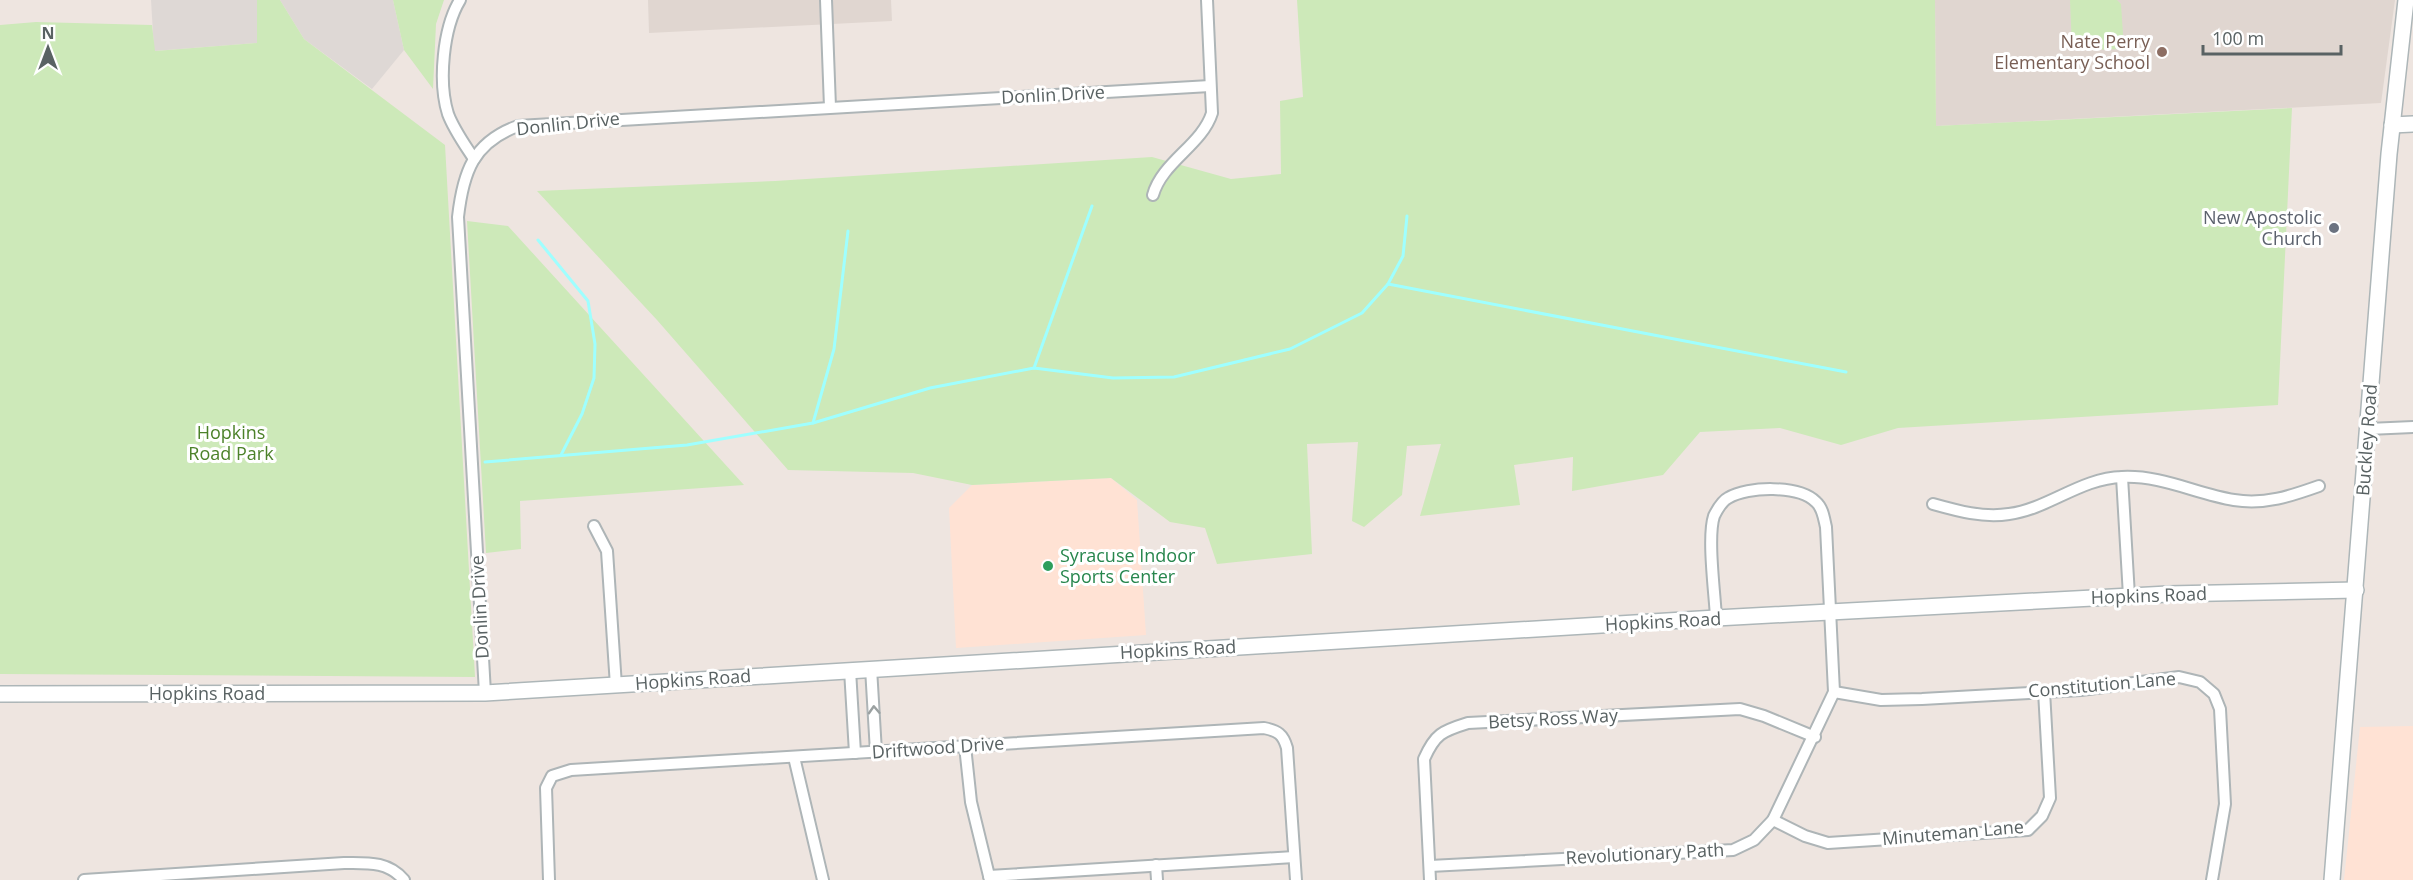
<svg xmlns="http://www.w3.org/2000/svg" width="2413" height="880" font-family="'Open Sans',sans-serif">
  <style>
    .commercial { fill: #ffe2d4 }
    .industrial { fill: #ded8d5 }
    .education { fill: #e0d6d0 }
    .green { fill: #cde9b9 }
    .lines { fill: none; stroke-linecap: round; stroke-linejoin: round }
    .stream { stroke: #9fffff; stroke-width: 3 }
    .street-casing { stroke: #aeb5b7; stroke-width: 14 }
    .secondary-casing { stroke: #adb6b8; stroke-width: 18 }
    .street { stroke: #fff; stroke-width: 10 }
    .secondary { stroke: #fff; stroke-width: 15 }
    .oneway { stroke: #9ba1a1 }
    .education-dot { fill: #8d6e63; stroke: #fff; stroke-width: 2 }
    .worship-dot { fill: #6b7280; stroke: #fff; stroke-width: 2 }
    .leisure-dot { fill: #2e9e5b; stroke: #fff; stroke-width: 2 }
    .labels { text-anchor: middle; stroke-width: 6; stroke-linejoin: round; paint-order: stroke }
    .education-label { font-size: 18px; fill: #785e54; stroke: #fff; text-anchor: end }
    .street-label { font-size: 18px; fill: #596263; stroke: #fff }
    .worship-label { font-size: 18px; fill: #5b616d; stroke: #fff; text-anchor: end }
    .park-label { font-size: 18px; fill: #4c822a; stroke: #fff }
    .leisure-label { font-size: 18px; fill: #27864d; stroke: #fff; text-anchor: start }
  </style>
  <rect width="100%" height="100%" fill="#eee5e0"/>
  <!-- commercial -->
  <g class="commercial">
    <path d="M1111 478 1137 500 1146 635 956 648 949 508 972 485Z"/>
    <path d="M2413 726V880H2344L2360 727Z"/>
  </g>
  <!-- industrial -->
  <g class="industrial">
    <path d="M151 0H257V43L154 51Z"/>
    <path d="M280 0H393L404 50 372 89 304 39Z"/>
  </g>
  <!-- education -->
  <g class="education">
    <path d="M648 0H891L892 21 649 33Z"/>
    <path d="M1935 0H2395L2381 103 1936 126Z"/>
  </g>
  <!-- green -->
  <g class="green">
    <path d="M257 0H280L304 39 445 145 475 677 0 674V25L36 22 152 25 155 51 257 43Z"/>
    <path d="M393 0H444L436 24 433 89 404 50Z"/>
    <path d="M1297 0H1935L1936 126 2292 108 2278 405 1898 428 1841 445 1780 428 1700 432 1663 475 1572 491 1573 457 1514 465 1520 505 1420 516 1441 444 1407 446 1402 495 1364 527 1352 521 1358 442 1307 444 1312 554 1217 564 1205 528 1170 522 1111 478 972 485 913 473 788 470 657 320 537 191 775 181 1152 157 1231 179 1281 174 1280 101 1303 97Z"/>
    <path d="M2070 0H2117L2121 4 2124 49 2072 50Z"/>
    <path d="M467 221 508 226 744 485 520 501 521 549 486 553Z"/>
  </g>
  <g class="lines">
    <!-- stream -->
    <g class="stream">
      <path d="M538 240 588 301 595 344 594 378 582 414 561 455"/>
      <path d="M1388 284 1403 256 1407 216"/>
      <path d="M1034 368 1092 206"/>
      <path d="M813 423 834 349 848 231"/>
      <path d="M485 462 687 445 813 423 930 388 1034 368 1113 378 1174 377 1290 349 1362 313 1388 284 1846 372"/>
    </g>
    <defs>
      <g id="street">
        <path d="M460 0C443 28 438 82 448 114 454 130 465 145 474 159"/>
        <path d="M826 0 830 107"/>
        <path d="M1153 195C1162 162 1202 145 1212 113L1207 0"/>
        <path d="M2368 429 2413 427"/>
        <path d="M2122 477 2129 596"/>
        <path d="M1933 504C1958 511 1983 518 2009 514 2048 509 2081 478 2122 477 2161 475 2197 494 2234 500 2265 505 2291 496 2319 486"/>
        <path d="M594 526 607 551 616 686"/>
        <path d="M871 668 876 752"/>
        <path d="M850 670 855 753"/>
        <path d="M1834 692 1881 700 1922 699 2081 690 2179 677 2200 682 2214 694 2220 709 2225 804 2212 880"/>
        <path d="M485 693 458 217C463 173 473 142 518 126L1210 86"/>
        <path d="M965 746 971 802 990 880"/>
        <path d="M794 757 823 880"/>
        <path d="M1773 820 1805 836 1828 843 2028 830 2042 816 2050 798 2044 691"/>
        <path d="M1156 865 1157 880"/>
        <path d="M1430 866 1733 850 1754 840 1773 820 1834 692 1826 527C1824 519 1823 508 1816 502 1799 485 1748 486 1728 498 1722 501 1717 510 1714 516 1707 537 1715 595 1716 618"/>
        <path d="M989 876 1294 857"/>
        <path d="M84 880 344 863C367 863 388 861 404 880"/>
        <path d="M549 880 546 788 552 776 571 770 1264 728C1278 731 1283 734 1287 748L1296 880"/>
        <path d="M1430 880 1424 759C1435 734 1442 731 1468 723L1740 709 1764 716 1815 737"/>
      </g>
      <g id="secondary">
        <path d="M2392 125 2413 124"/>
        <path d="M0 694 485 693 1716 618 2168 594 2356 590"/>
        <path d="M2332 880 2389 154 2406 0"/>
      </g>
    </defs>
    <!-- street casing -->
    <use href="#street" class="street-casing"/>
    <!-- secondary casing -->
    <use href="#secondary" class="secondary-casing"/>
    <!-- street -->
    <use href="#street" class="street"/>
    <!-- secondary -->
    <use href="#secondary" class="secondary"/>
  </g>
  <!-- one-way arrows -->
  <defs><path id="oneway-chevron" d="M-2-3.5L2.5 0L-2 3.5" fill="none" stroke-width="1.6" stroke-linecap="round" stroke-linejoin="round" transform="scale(1.5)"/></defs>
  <use class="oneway" href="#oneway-chevron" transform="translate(874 710) rotate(-93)"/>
  <!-- markers -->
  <circle class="education-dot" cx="2162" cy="52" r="6"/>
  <circle class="worship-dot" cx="2334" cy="228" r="6"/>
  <circle class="leisure-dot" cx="1048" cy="566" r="6"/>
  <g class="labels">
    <!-- education labels -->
    <g class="education-label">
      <text x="2150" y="48">Nate Perry<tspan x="2150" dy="21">Elementary School</tspan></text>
    </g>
    <!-- street labels -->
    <g class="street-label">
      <text transform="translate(1053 95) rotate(-3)" y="6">Donlin Drive</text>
      <text transform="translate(568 124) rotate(-6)" y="6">Donlin Drive</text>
      <text transform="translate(2367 440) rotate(-86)" y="6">Buckley Road</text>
      <text transform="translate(2149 596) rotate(-2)" y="6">Hopkins Road</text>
      <text transform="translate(480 607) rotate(-93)" y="6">Donlin Drive</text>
      <text transform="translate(1663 622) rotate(-3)" y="6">Hopkins Road</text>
      <text transform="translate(1178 650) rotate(-3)" y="6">Hopkins Road</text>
      <text transform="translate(693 680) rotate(-4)" y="6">Hopkins Road</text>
      <text transform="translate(2102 685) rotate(-5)" y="6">Constitution Lane</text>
      <text x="207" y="700">Hopkins Road</text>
      <text transform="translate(1553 719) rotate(-3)" y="6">Betsy Ross Way</text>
      <text transform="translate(938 748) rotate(-4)" y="6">Driftwood Drive</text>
      <text transform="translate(1953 833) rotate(-5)" y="6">Minuteman Lane</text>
      <text transform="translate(1645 854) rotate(-3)" y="6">Revolutionary Path</text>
    </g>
    <!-- worship labels -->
    <g class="worship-label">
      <text x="2322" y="224">New Apostolic<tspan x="2322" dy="21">Church</tspan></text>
    </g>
    <!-- park labels -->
    <g class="park-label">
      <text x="231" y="439">Hopkins<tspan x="231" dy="21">Road Park</tspan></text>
    </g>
    <!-- leisure labels -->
    <g class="leisure-label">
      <text x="1060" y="562">Syracuse Indoor<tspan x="1060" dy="21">Sports Center</tspan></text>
    </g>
  </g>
  <!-- north arrow -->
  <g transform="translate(48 48)" stroke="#ffffff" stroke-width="4.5" paint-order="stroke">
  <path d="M0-4.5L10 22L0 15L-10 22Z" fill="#596263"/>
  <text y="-9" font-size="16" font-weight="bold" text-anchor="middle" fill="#596263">N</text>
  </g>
  <!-- scale -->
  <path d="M2203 45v9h138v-9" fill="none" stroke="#596263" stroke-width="3"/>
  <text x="2212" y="45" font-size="18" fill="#596263" stroke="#ffffff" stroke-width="4.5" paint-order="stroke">100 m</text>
</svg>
